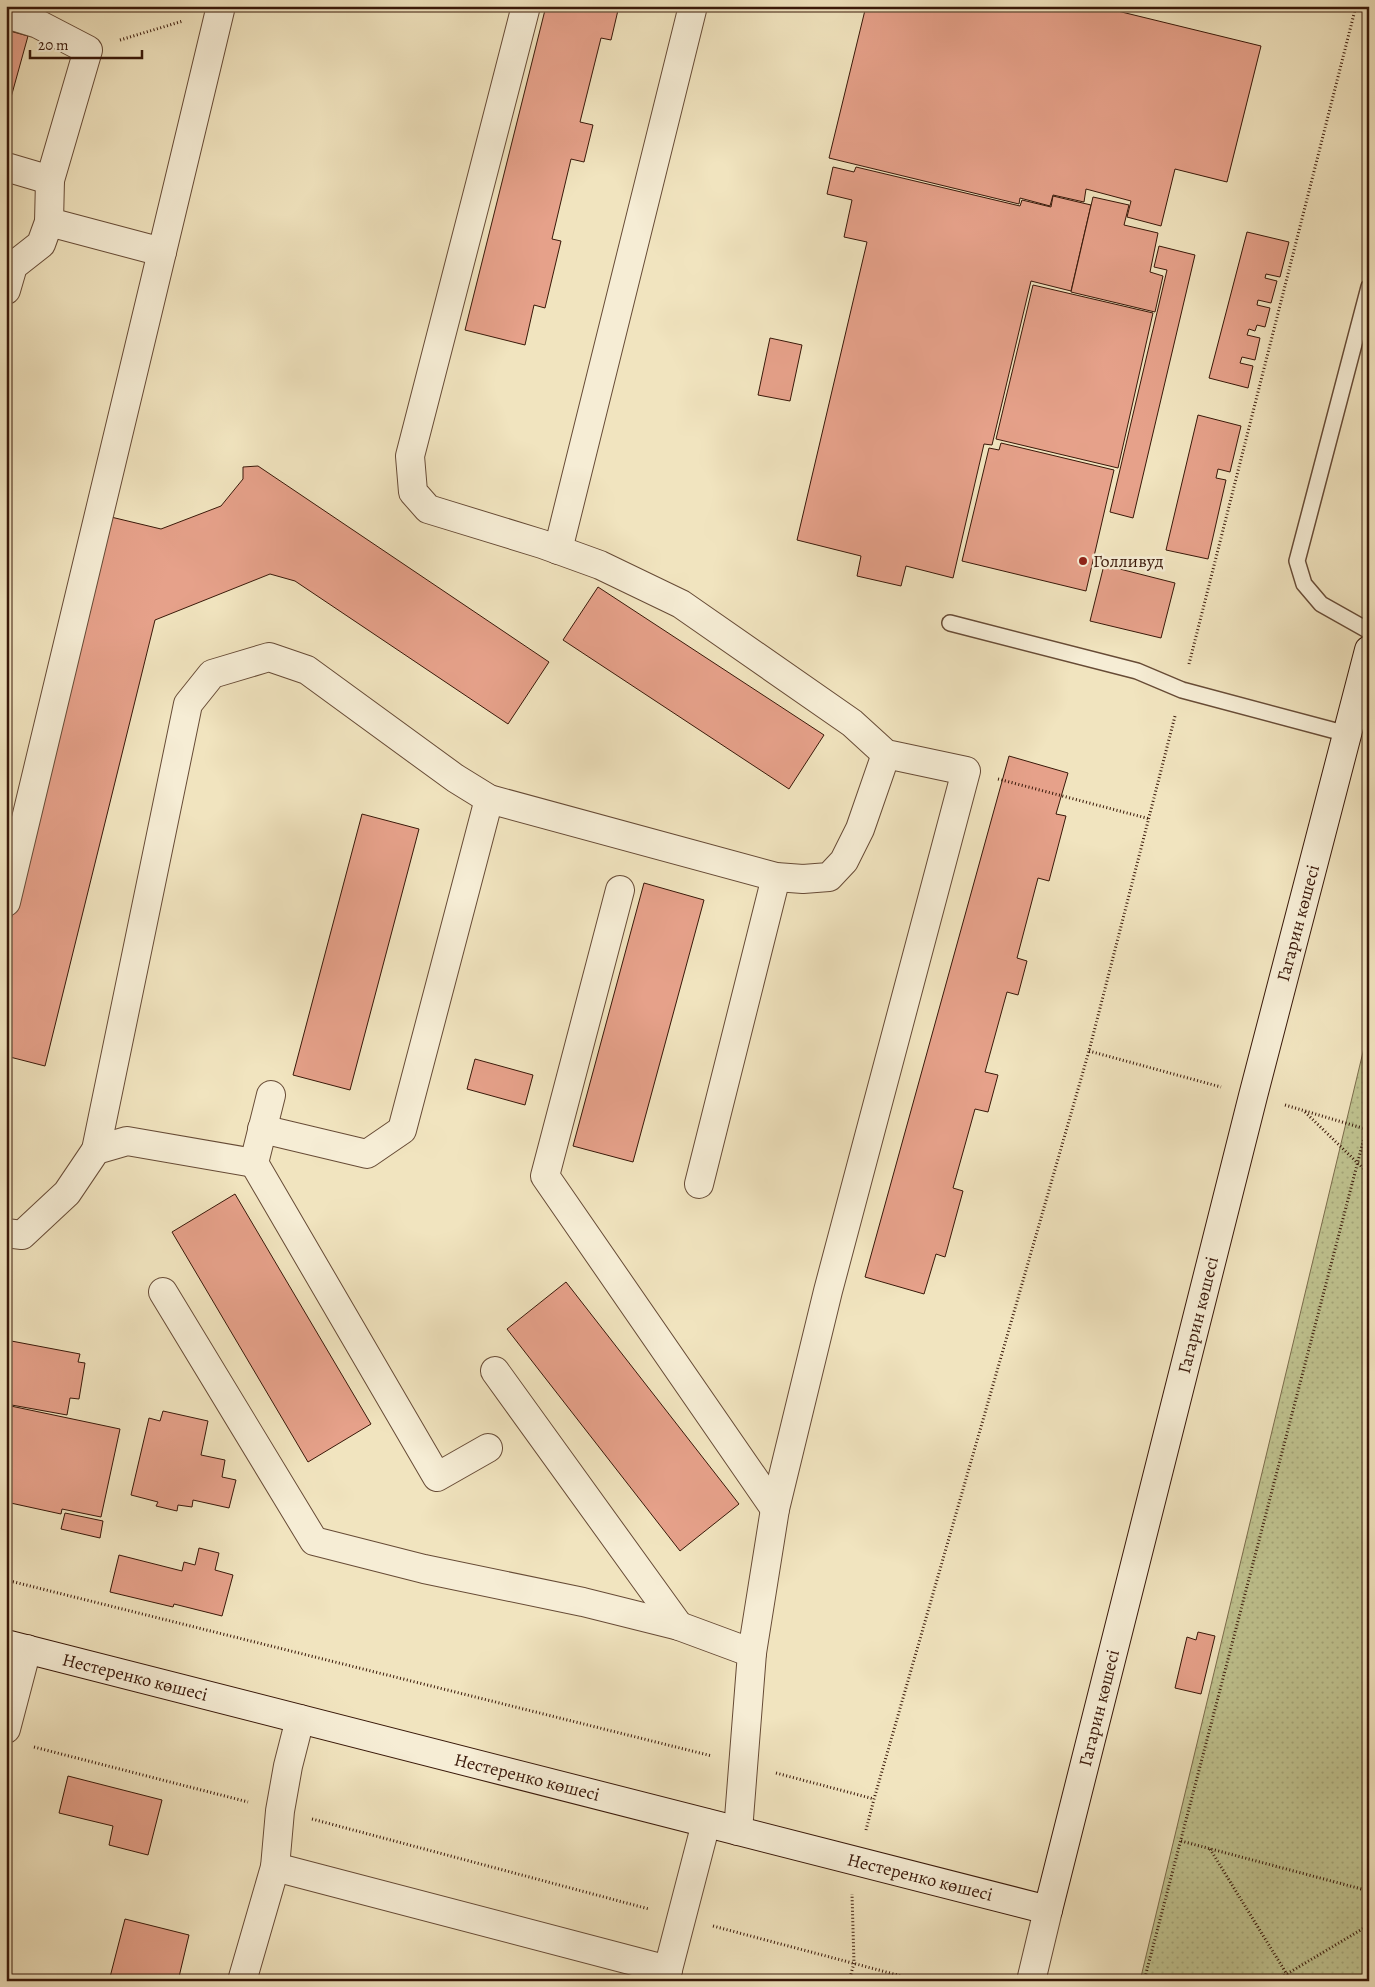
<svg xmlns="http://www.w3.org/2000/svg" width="1375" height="1987" font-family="Alegreya,serif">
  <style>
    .park { fill: url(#park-dots); stroke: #7c6d4c }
    .building { fill: #e6a18a; stroke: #391809 }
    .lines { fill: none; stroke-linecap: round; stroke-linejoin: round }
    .service-casing { stroke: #674b36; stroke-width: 18 }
    .minor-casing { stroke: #674b36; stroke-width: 30 }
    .tertiary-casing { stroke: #674b36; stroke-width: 30 }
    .secondary-casing { stroke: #391809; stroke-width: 30 }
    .path { stroke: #391809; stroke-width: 3; stroke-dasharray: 1 2.5; stroke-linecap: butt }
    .service { stroke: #f6edd5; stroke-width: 15 }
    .minor { stroke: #f6edd5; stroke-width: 28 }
    .tertiary { stroke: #f6edd5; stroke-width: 28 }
    .secondary { stroke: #f6edd5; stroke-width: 28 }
    .poi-dot { fill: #8f2418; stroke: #f6edd5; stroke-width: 2 }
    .labels { text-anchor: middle; stroke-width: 5; stroke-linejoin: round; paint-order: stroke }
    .poi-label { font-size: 18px; fill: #391809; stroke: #f6edd5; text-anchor: start }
    .street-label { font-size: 18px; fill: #391809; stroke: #f6edd5 }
  </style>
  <defs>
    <pattern id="park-dots" width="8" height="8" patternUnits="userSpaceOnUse" patternTransform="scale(1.25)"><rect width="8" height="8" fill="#bfc28f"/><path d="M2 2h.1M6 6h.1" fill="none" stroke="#a5a67a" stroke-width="1.8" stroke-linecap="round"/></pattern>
  </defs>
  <rect width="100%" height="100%" fill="#f1e4bf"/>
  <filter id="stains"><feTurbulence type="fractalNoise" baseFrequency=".004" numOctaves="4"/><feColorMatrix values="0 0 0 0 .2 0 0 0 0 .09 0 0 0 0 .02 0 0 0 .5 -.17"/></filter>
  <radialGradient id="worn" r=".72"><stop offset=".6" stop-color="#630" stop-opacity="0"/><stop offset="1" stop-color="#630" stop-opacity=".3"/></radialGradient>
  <!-- park -->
  <path class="park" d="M1369 1027V1981H1140Z"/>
  <!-- building -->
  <g class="building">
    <path d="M546 6H619L611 40 601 38 580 122 593 125 584 162 571 159 552 239 561 241 545 308 534 305 525 345 465 330Z"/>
    <path d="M866 6H1097L1261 46 1227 182 1175 169 1161 226 1127 217 1131 201 1086 189 1084 202 1053 195 1050 206 1020 198 1019 204 829 158Z"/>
    <path d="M6 30 28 36 10 101 6 100Z"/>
    <path d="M833 167 854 172 856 167 1020 206 1022 200 1051 207 1053 196 1091 205 1071 291 1031 281 992 445 984 444 953 578 906 566 901 586 857 576 861 556 797 540 867 242 844 237 852 200 827 194Z"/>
    <path d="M1093 197 1129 205 1124 225 1158 233 1150 272 1163 276 1155 312 1071 292Z"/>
    <path d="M1247 232 1289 242 1280 277 1266 274 1265 278 1277 281 1271 303 1258 300 1257 305 1270 308 1265 327 1257 325 1255 331 1249 329 1247 335 1260 338 1255 360 1242 357 1240 363 1253 366 1248 388 1209 378Z"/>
    <path d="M1159 246 1195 255 1133 518 1110 512 1167 270 1154 267Z"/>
    <path d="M1033 285 1153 313 1118 468 996 439Z"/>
    <path d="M770 338 802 345 790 401 758 395Z"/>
    <path d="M1198 415 1241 426 1230 472 1218 469 1216 478 1226 480 1208 559 1166 550Z"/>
    <path d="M1001 443 1114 470 1086 591 962 561 989 448 999 450Z"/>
    <path d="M258 466 549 662 508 724 295 581 270 574 155 620 45 1066 6 1056V940L111 517 161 529 221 506 243 479V467Z"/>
    <path d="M1104 565 1175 583 1161 638 1090 621Z"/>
    <path d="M598 587 824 735 789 789 563 640Z"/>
    <path d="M1009 756 1068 773 1056 814 1066 816 1049 881 1038 878 1017 958 1027 961 1018 995 1007 992 985 1072 998 1075 988 1112 975 1109 953 1188 963 1191 945 1257 936 1254 924 1294 865 1277Z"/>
    <path d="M362 814 419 829 350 1090 293 1075Z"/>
    <path d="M644 883 704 900 633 1162 573 1146Z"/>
    <path d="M475 1059 533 1075 525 1105 467 1089Z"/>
    <path d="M235 1194 371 1424 308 1462 172 1232Z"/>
    <path d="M566 1282 739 1504 680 1551 507 1329Z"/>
    <path d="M6 1340 80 1354 78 1362 85 1363 79 1399 70 1398 67 1415 6 1404Z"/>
    <path d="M6 1405 120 1429 101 1517 62 1509 61 1514 6 1502Z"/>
    <path d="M163 1411 208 1421 201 1455 225 1460 222 1477 236 1480 229 1508 193 1500 192 1507 178 1505 177 1511 156 1506 158 1502 131 1495 149 1418 160 1421Z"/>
    <path d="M65 1513 103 1521 100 1538 61 1529Z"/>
    <path d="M199 1548 219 1553 215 1570 233 1575 222 1616 174 1604 173 1607 110 1592 119 1555 182 1571 184 1562 195 1565Z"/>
    <path d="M1198 1632 1215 1636 1201 1694 1175 1688 1187 1637 1196 1640Z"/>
    <path d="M68 1776 162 1800 148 1855 109 1845 113 1826 59 1813Z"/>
    <path d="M125 1919 189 1935 178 1981H109Z"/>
  </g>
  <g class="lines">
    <defs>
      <g id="service">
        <path d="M1369 287 1297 561 1304 584 1321 604 1369 631"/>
        <path d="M950 623 1137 671 1182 690 1347 734"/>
      </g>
      <g id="minor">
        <path d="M526 6 410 456 413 492 428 509 542 544 600 565 681 604 852 723 886 754 966 771 828 1291 775 1509 752 1653 738 1831"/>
        <path d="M6 14 38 24 88 50 50 180 49 222 41 244 13 266 6 290"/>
        <path d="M6 167 50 180"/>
        <path d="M49 222 162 252"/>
        <path d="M558 550 693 6"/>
        <path d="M620 890 545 1176 775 1509"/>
        <path d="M6 902 221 6"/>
        <path d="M271 1095 254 1163 437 1477 488 1448"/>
        <path d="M262 1129 367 1154 402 1130 489 799"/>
        <path d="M96 1150 188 704 212 674 269 657 307 670 455 778 489 799 776 877 803 879 829 877 844 861 860 829 886 754"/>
        <path d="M699 1184 776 877"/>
        <path d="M6 1233 22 1235 67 1193 96 1150 127 1141 254 1163"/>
        <path d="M163 1292 314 1541 424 1569 583 1602 679 1626 752 1653"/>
        <path d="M495 1371 679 1626"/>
        <path d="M6 1729 27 1649"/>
        <path d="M275 1867 668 1970"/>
        <path d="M242 1981 275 1867 280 1811 288 1766 300 1719"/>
        <path d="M665 1981 706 1823"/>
      </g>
      <path id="tertiary" d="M1031 1981 1048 1910"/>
      <path id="secondary" d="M6 1644 1048 1910 1253 1096 1369 650"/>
    </defs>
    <!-- service casing -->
    <use href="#service" class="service-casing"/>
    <!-- minor casing -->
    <use href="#minor" class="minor-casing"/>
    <!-- tertiary casing -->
    <use href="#tertiary" class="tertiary-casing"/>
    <!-- secondary casing -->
    <use href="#secondary" class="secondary-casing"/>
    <!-- path -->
    <g class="path">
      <path d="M120 40 183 21"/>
      <path d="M1189 664 1356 6"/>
      <path d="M998 779 1150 819"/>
      <path d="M1089 1051 1221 1087"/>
      <path d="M1285 1105 1369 1130"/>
      <path d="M1305 1112 1369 1174"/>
      <path d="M6 1580 712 1756"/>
      <path d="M34 1747 248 1802"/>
      <path d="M776 1773 874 1799"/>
      <path d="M312 1819 649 1909"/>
      <path d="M866 1830 874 1799 1089 1051 1175 716"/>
      <path d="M1181 1841 1369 1891"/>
      <path d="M1210 1849 1291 1981"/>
      <path d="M713 1926 920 1981"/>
      <path d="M849 1981 854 1963 852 1894"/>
      <path d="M1144 1981 1369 1119"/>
      <path d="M1275 1981 1369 1925"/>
    </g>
    <!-- service -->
    <use href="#service" class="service"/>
    <!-- minor -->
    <use href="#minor" class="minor"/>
    <!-- tertiary -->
    <use href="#tertiary" class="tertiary"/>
    <!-- secondary -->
    <use href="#secondary" class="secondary"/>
  </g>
  <!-- markers -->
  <circle class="poi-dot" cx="1083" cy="561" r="5"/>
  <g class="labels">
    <!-- poi labels -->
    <g class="poi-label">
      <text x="1093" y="567">Голливуд</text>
    </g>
    <!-- street labels -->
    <g class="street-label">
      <text transform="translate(1298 923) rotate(-75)" y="6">Гагарин көшесі</text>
      <text transform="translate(1198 1315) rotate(-76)" y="6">Гагарин көшесі</text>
      <text transform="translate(135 1677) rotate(14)" y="6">Нестеренко көшесі</text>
      <text transform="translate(1099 1708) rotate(-76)" y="6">Гагарин көшесі</text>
      <text transform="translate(527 1777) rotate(14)" y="6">Нестеренко көшесі</text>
      <text transform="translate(920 1877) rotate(14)" y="6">Нестеренко көшесі</text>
    </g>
  </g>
  <!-- margin -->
  <rect width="1375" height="1987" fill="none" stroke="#f1e4bf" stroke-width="25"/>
  <rect x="8" y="8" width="1360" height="1972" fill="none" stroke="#391809" stroke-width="2.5"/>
  <rect x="12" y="12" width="1350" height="1962" fill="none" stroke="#391809"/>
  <!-- scale -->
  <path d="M30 50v8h112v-8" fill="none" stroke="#391809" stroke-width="2.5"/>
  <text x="38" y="50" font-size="15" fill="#391809" stroke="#f6edd5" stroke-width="4" paint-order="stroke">20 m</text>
  <rect width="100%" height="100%" filter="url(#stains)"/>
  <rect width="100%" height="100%" fill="url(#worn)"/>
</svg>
